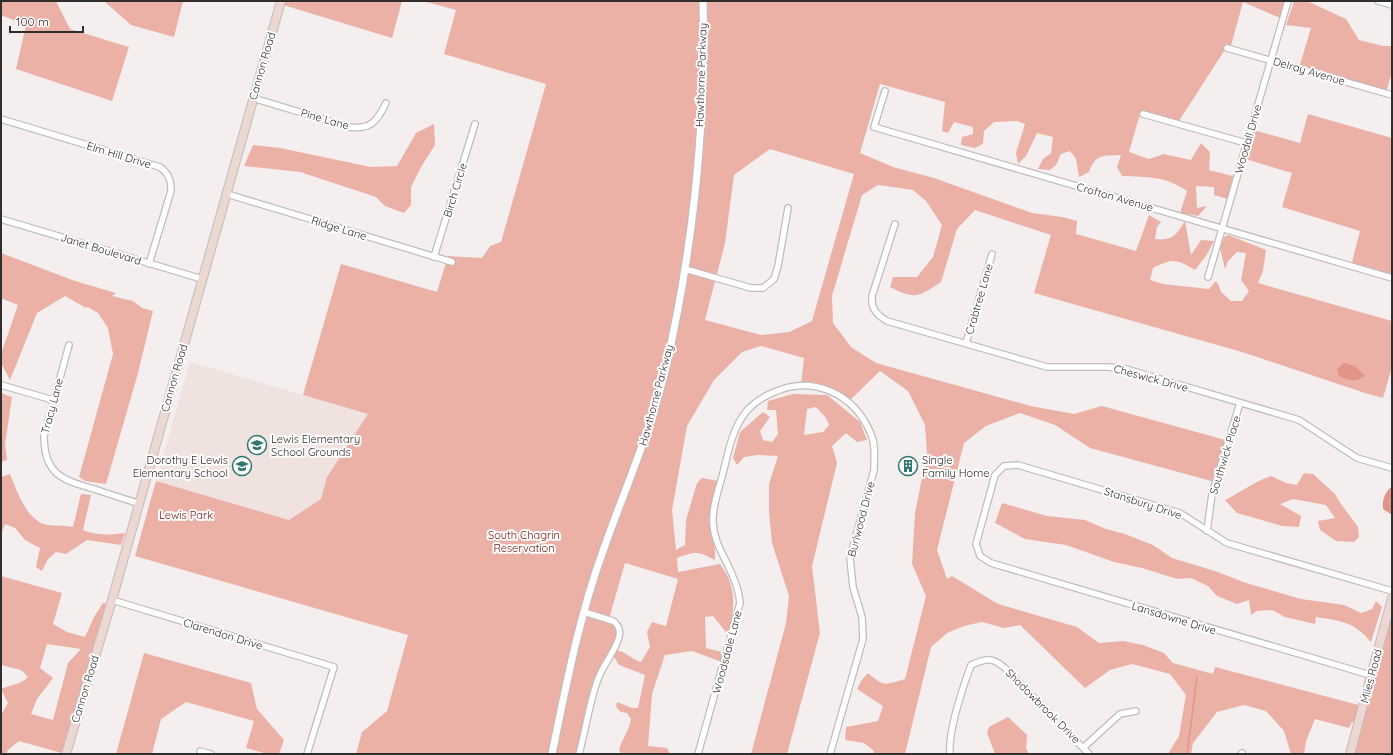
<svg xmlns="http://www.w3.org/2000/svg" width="1393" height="755" font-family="Quicksand,sans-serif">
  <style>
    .built { fill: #efe2df }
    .green { fill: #ebb1a7; fill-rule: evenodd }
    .water { fill: #e19487 }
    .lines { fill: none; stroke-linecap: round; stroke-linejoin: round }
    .stream { stroke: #e19487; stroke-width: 1.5 }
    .minor-casing { stroke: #c1bcbb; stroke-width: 8 }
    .tertiary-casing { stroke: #c1bcbb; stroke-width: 9 }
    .secondary-casing { stroke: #c1bcbb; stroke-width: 10 }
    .minor { stroke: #fff; stroke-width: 5.5 }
    .tertiary { stroke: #fff; stroke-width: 7 }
    .secondary { stroke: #ecd7d3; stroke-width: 8 }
    .labels { text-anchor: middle; stroke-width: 4; stroke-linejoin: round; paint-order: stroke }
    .street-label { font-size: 11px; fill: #302e2d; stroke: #fffdfd }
    .poi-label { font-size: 11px; fill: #302e2d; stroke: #fffdfd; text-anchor: start }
    .park-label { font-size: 11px; fill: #70160d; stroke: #fffdfd }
  </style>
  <rect width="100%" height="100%" fill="#f4efee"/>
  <!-- built -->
  <path class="built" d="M190 362 368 414 327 477 321 499 289 520 156 481Z"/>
  <!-- green -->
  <g class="green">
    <path d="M1 1H56L70 29 129 47 112 101 16 69 26 25 1 15Z"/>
    <path d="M104 1H183L174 37 131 25Z"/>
    <path d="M281 1H402L392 38 280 4Z"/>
    <path d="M423 1H1284L1280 18 1243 2 1230 49 1226 48 1177 124 1140 114 1129 152 1149 159 1164 154 1191 160 1201 143 1210 152 1209 170 1233 176 1228 199 1214 195V187L1196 186 1197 208 1207 206 1198 216 1180 213 1187 191C1165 176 1148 177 1122 176L1117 167 1121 155C1103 156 1096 153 1089 172L1079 177 1076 159 1070 151 1061 154 1056 165 1050 170 1038 169 1043 159 1051 153 1053 137 1037 133 1026 156 1018 164 1016 153 1025 124 1017 121 994 122 984 131 983 144 975 148 961 145 962 137 973 134V127L954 122 948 133 942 131 945 102 880 84 860 153 893 167 934 178 1032 213 1062 217 1077 221 1076 234 1136 251 1149 215 1161 222 1157 227 1155 239C1173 241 1176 235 1185 221L1191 255 1201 240 1214 241 1206 256 1195 270C1176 259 1173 258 1153 268L1150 280 1163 284 1209 289 1216 281 1219 286 1221 292 1231 301H1242L1249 291 1241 280 1246 253 1237 252 1228 261 1225 269 1220 248 1224 237 1228 235 1266 250 1263 271 1258 283 1392 321V367L1383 398 1365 393 1242 352 1034 293 1051 235 975 210 957 229 941 282C918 297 916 300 890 287L893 277H917L933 257 942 225 926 201 913 190 878 185 862 195 832 296 833 323 851 347 876 363 1031 406 1074 414 1102 406 1229 441 1215 482 1090 448 1055 425 1020 413 986 426 964 443 937 550 947 579 952 576 998 604 1077 627 1099 643 1123 641 1143 645 1164 653 1173 663 1213 674 1215 667 1362 706 1392 598V754H1350L1358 723 1352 722 1349 728 1315 719 1306 741 1304 754H1291L1284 731 1266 711 1244 705 1217 712 1193 743 1191 754H1168L1179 736 1186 695 1170 674 1132 664 1110 670 1085 688 1020 625 1004 628 982 622 964 626 947 633 931 647 905 754H873L874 751 864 743 845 740 846 727 878 721 883 706 857 689 861 681 868 673C884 687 885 685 905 679L926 596 912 564 915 513 927 453 925 425 908 391 880 371 848 402 840 395 801 385 804 358 761 346 742 352 714 380 687 426 672 510 676 550 685 545 686 520 697 483 702 478 718 481 710 529 715 549V560C698 551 695 551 677 558L678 572 720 564C738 588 734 608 729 636L713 616 705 617 706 648 722 652V662L692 651 665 655 652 694 648 746 667 748 670 754H621L619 750C622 739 629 731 631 719L627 713 621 712 616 707 617 702 632 708H638L645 675 619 665 613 655 616 650C626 652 632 659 641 662L650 647 647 632 652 622 666 626 678 579 625 563 609 619 620 632 605 664 579 754H356L362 732 387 711 408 635 135 556 156 481 289 520 321 499 327 477 368 414 303 395 341 264 437 292 448 256 482 258 490 246 501 242 546 84 444 54 456 10ZM770 149 854 174 812 321 789 332 761 335 705 320 725 243 734 175Z"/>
    <path d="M1294 1H1307L1346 19 1359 40 1383 46H1392V72L1386 93 1299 68 1311 28 1286 25Z"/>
    <path d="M1308 114 1392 138V278L1351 266 1360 231 1282 207 1292 173 1242 158 1250 129 1300 143Z"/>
    <path d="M434 124 435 145 421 167 411 187V205L404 213 385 206 376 197 300 172 244 166 253 145 280 148 371 167 397 166 416 133Z"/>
    <path d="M1 253 75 281 116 293 112 296 133 301 142 308 153 311 138 373 106 484 85 481 79 477 113 354 108 328 98 313 88 307 86 308 65 296 37 313 10 380 1 363V354L18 305 3 299 1 300Z"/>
    <path d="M1 393 12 397 5 445 7 460 1 462Z"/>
    <path d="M793 394 827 395 860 422 867 440 857 442 846 433 832 446 837 463 812 566 820 633 787 754H751L786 623 789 596 772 543 769 512V484L778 456 758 455 744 457 737 465 733 458 740 432 763 412 770 417 760 431 763 440 772 442 778 434 776 410H767L768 401ZM816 407 826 418 829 425 823 432 804 435 807 409Z"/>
    <path d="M1304 473 1313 474 1335 494 1341 504 1358 527 1359 537 1354 542 1336 541 1320 530 1318 521 1335 518 1326 505 1293 499 1280 504 1301 516 1299 527 1282 526 1237 513 1225 500C1241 492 1255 481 1271 476L1286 483 1297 485Z"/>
    <path d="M10 474C17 491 27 522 48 525 57 526 64 525 73 527L81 494 91 495 83 530C98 536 109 535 125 533L121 545 87 540 66 554 56 552 48 559 42 571 36 567 40 548 25 540 15 528 5 524 1 535V477Z"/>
    <path d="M1002 503 1047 516 1085 520 1106 529 1125 534 1153 545 1172 558 1218 572 1243 582 1301 599 1344 605 1361 613 1372 609 1376 601 1382 607 1371 642C1354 622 1342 621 1316 617L1315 624 1285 617 1272 610 1257 611 1251 615 1249 600 1237 604 1217 596 1208 586 1191 578 1177 579 1142 568 1114 562 1066 545 1025 539 995 523Z"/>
    <path d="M1 576 62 593 53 624 67 632 85 637 94 617 103 603 107 604 65 754 19 741 8 750 6 754H1V715L8 703 1 689C12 684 18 686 28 677L21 670 1 665ZM47 644 81 649 68 663 53 720 31 714 37 699 53 678 40 668Z"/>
    <path d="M144 653 251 683 257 709 284 740 279 754H268L246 748 254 721 186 702 161 719 152 754H116Z"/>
    <path d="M1008 717 1027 735 1026 748 1029 754H995L987 733 989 727Z"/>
  </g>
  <!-- water -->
  <g class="water">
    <path d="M1344 363 1355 366 1365 376C1355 382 1349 381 1339 376L1337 369Z"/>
    <path d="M1392 486V515L1383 509C1382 499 1385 493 1392 486Z"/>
  </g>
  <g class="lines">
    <!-- stream -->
    <path class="stream" d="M1187 754 1197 677"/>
    <defs>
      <g id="minor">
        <path d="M1378 1 1392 5"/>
        <path d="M1227 48 1392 95"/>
        <path d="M885 91 874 127 1392 278"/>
        <path d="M253 98 349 127C370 130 377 122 386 103"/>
        <path d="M1143 114 1246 143"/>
        <path d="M1 119 160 167C169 174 171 180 171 191L149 264"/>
        <path d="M227 194 452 262"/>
        <path d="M1 219 202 279"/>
        <path d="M895 224 872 296C871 309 876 314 887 321L1047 367H1108L1126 369 1289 417 1299 420 1357 458 1392 468"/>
        <path d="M434 257 475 124"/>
        <path d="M685 269 751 288H763L774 279 778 266 788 208"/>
        <path d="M1208 277 1288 1"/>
        <path d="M966 343 992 254"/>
        <path d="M69 345 44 436C44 474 62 480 94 489 109 494 124 499 138 503"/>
        <path d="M1 385 53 400"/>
        <path d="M1207 531 1212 494 1240 403"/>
        <path d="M112 600 334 667 307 754"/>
        <path d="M1370 675 991 563 980 556 976 544 995 475 1004 466 1018 465 1180 513 1227 543 1392 591"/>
        <path d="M1084 747 1120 714 1136 711"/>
        <path d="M200 751 211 754"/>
        <path d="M579 754C586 729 589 703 598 679 603 665 616 650 619 637 621 631 618 624 613 621L584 612"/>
        <path d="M698 754 740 603C739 594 737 585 733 577 726 558 714 544 713 523 712 506 719 489 723 473 728 453 732 430 745 413 752 404 761 398 772 393 812 374 854 393 871 434 876 445 874 459 874 470L850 558 853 587 862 617 863 639 830 754"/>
        <path d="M950 754C948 731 963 687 971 665 987 658 992 657 1005 668L1089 754"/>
        <path d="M1241 754 1242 753"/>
      </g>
      <path id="tertiary" d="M552 754C566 686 579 617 603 551 624 491 650 433 665 371 693 250 706 125 703 1"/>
      <g id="secondary">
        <path d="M66 754 112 600 281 1"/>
        <path d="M1350 754 1392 598"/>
      </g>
    </defs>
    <!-- minor casing -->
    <use href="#minor" class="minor-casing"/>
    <!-- tertiary casing -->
    <use href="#tertiary" class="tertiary-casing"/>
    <!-- secondary casing -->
    <use href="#secondary" class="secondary-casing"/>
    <!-- minor -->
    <use href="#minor" class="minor"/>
    <!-- tertiary -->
    <use href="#tertiary" class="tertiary"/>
    <!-- secondary -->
    <use href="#secondary" class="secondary"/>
  </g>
  <!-- icons -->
  <defs>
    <symbol id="school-ring" viewBox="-11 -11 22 22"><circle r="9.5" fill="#fffdfd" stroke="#2f7771" stroke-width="1.5"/><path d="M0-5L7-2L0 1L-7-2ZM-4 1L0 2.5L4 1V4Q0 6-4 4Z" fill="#2f7771"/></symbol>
    <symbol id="building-ring" viewBox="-11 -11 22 22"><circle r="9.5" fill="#fffdfd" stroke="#2f7771" stroke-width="1.5"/><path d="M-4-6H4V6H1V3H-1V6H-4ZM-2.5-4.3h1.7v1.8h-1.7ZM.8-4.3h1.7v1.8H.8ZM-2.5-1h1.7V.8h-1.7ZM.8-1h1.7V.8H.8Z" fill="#2f7771"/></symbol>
  </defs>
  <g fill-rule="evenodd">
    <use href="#school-ring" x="246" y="434" width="22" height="22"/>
    <use href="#school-ring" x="231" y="455" width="22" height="22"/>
    <use href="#building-ring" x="897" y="455" width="22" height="22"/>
  </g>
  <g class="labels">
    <!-- street labels -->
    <g class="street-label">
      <text transform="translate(262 66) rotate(-74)" y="4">Cannon Road</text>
      <text transform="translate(1309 71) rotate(16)" y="4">Delray Avenue</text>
      <text transform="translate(701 75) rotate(-88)" y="4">Hawthorne Parkway</text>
      <text transform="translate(325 119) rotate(16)" y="4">Pine Lane</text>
      <text transform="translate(1248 139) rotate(-74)" y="4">Woodall Drive</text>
      <text transform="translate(119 155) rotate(17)" y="4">Elm Hill Drive</text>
      <text transform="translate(455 190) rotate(-73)" y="4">Birch Circle</text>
      <text transform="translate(1115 197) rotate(16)" y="4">Crofton Avenue</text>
      <text transform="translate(339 228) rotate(17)" y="4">Ridge Lane</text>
      <text transform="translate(101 249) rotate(17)" y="4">Janet Boulevard</text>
      <text transform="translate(979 299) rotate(-74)" y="4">Crabtree Lane</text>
      <text transform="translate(174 378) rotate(-74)" y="4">Cannon Road</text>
      <text transform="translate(1151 378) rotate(15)" y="4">Cheswick Drive</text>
      <text transform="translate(656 395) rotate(-75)" y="4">Hawthorne Parkway</text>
      <text transform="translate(52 406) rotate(-75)" y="4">Tracy Lane</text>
      <text transform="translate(1225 455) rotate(-73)" y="4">Southwick Place</text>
      <text transform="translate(1143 503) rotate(18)" y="4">Stansbury Drive</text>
      <text transform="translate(861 519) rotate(-75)" y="4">Burlwood Drive</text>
      <text transform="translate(1174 618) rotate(17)" y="4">Lansdowne Drive</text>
      <text transform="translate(223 634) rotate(17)" y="4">Clarendon Drive</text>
      <text transform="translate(727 652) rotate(-75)" y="4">Woodsdale Lane</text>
      <text transform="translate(1371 676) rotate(-75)" y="4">Miles Road</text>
      <text transform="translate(85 689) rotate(-73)" y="4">Cannon Road</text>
      <text transform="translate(1043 706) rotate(45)" y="4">Shadowbrook Drive</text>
    </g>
    <!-- poi labels -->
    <g class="poi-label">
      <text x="271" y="443">Lewis Elementary<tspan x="271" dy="13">School Grounds</tspan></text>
      <text x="228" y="464" text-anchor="end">Dorothy E Lewis<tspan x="228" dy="13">Elementary School</tspan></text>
      <text x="922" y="464">Single<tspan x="922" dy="13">Family Home</tspan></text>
    </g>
    <!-- park labels -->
    <g class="park-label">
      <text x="186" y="519">Lewis Park</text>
      <text x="524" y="539">South Chagrin<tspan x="524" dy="13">Reservation</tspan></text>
    </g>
  </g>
  <!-- border -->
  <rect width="1393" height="755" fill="none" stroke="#302e2d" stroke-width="4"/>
  <!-- scale -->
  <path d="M10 26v6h73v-6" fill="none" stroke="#302e2d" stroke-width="2"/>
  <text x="16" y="26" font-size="12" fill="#302e2d" stroke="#fffdfd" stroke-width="3" paint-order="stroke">100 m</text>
</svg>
